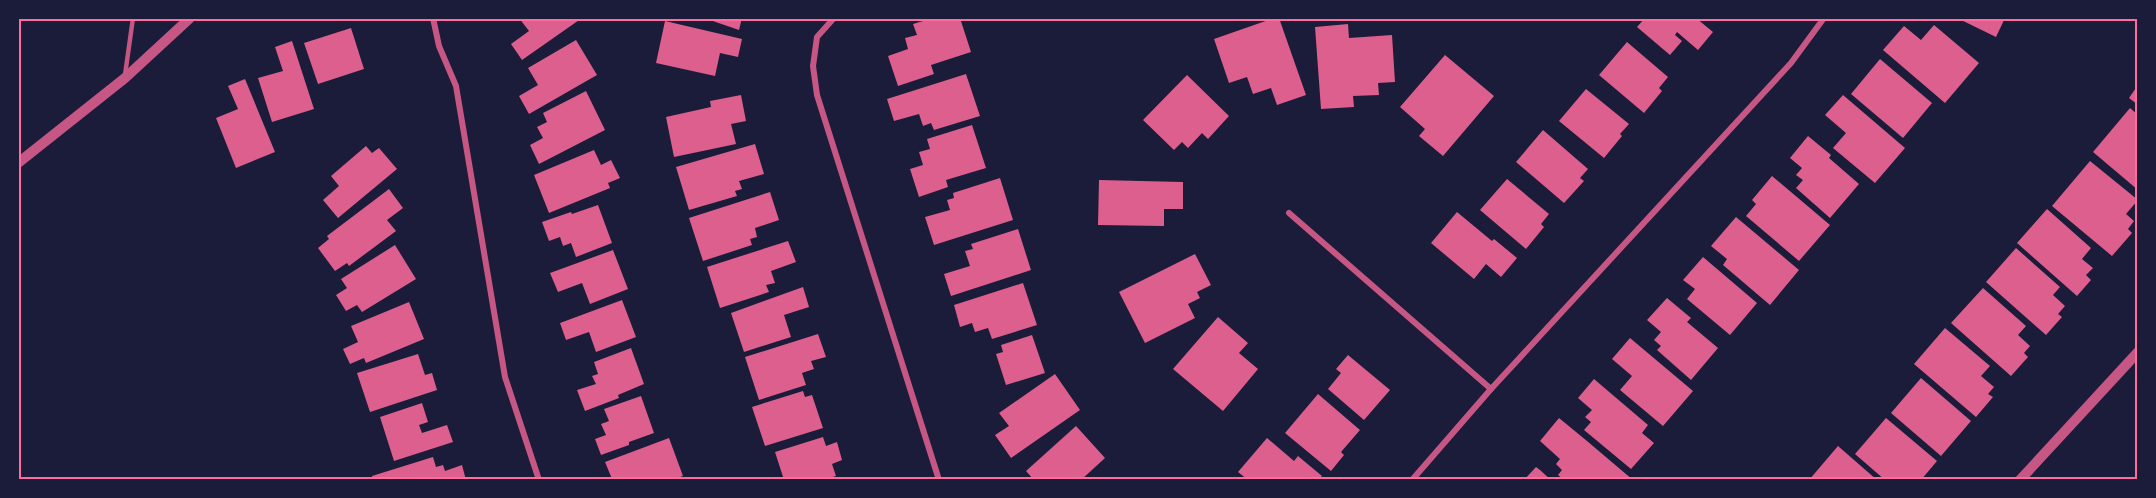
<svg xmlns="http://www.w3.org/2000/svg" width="2156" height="498" font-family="'Archivo Narrow',sans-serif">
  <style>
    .building { fill: #dd5f8e }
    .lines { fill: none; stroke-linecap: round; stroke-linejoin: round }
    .service { stroke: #c65784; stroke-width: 4.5 }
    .minor { stroke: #c65784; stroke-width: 6 }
    .tertiary { stroke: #c65784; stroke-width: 10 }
    .neatline { fill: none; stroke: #ff6b9d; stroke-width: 2 }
  </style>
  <rect width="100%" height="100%" fill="#1b1b3a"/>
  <!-- building -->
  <g class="building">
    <path d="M519 18H582L522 60 511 44 529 31Z"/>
    <path d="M704 18H742L739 30Z"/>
    <path d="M933 18H960L971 52 931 65 934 74 898 86 888 56 908 49 905 38 917 35 913 24Z"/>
    <path d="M1274 18H1279L1306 95 1277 105 1271 88 1253 94 1247 77 1229 83 1214 39Z"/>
    <path d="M1645 18H1696L1713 32 1698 50 1677 32 1675 35 1682 41 1670 55 1637 27Z"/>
    <path d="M1957 18H2005L1996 37Z"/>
    <path d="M665 21 742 39 738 57 720 53 715 76 656 63Z"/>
    <path d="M1348 24 1349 38 1392 35 1395 82 1378 83 1379 95 1353 96 1354 107 1321 109 1315 27Z"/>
    <path d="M1934 25 1979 63 1945 103 1883 50 1904 26 1921 40Z"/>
    <path d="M351 28 364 69 318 84 304 43Z"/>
    <path d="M576 40 597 75 529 114 519 96 538 85 528 68Z"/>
    <path d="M292 41 314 109 272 122 258 78 283 71 275 47Z"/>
    <path d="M1627 42 1668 77 1659 88 1662 91 1644 113 1599 75Z"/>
    <path d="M1445 55 1494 96 1443 156 1419 136 1425 129 1400 107Z"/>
    <path d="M1880 59 1932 103 1903 138 1851 94Z"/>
    <path d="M966 74 980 116 934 130 931 123 923 126 919 114 894 121 887 99Z"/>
    <path d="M1187 75 1229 116 1208 139 1202 133 1188 148 1182 142 1174 150 1143 120Z"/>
    <path d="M245 79 275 152 236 168 216 118 238 109 228 86Z"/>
    <path d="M2138 85V105L2129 98Z"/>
    <path d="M1586 89 1629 124 1620 134 1622 136 1604 158 1559 121Z"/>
    <path d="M586 91 605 130 539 164 530 145 543 138 537 127 547 122 543 113Z"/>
    <path d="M741 95 746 121 731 124 736 144 674 157 666 117 711 107 710 101Z"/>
    <path d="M1843 95 1905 148 1875 183 1833 148 1846 133 1825 115Z"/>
    <path d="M2130 108 2138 115V190L2093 152Z"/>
    <path d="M972 125 986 168 946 180 948 187 919 197 910 169 923 165 919 152 930 149 927 139Z"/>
    <path d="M1543 130 1588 169 1580 178 1584 181 1564 203 1516 162Z"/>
    <path d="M1808 136 1831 155 1829 158 1859 184 1830 218 1796 188 1803 180 1796 175 1802 168 1790 158Z"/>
    <path d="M755 144 764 174 739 181 742 189 735 191 737 196 689 210 676 167Z"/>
    <path d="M366 146 372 153 379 148 397 169 338 218 323 200 339 186 331 176Z"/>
    <path d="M594 150 601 165 611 160 620 178 608 183 610 188 549 213 534 175Z"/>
    <path d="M2090 161 2138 200 2126 214 2134 221 2128 229 2132 233 2112 256 2052 206Z"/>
    <path d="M1772 176 1830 225 1799 261 1746 216 1756 204 1752 200Z"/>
    <path d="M1000 178 1013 220 934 245 925 217 950 210 947 200 954 198 953 193Z"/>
    <path d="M1507 179 1549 214 1541 224 1544 227 1526 249 1480 210Z"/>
    <path d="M1099 180 1183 182V209H1164V226L1098 225Z"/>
    <path d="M389 189 403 208 387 220 396 231 349 266 347 263 335 271 318 248 329 239 327 236Z"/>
    <path d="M770 192 779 220 755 228 757 237 750 239 752 245 703 261 689 218Z"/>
    <path d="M598 205 612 243 576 257 571 243 563 246 560 237 549 241 542 222 571 212 572 214Z"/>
    <path d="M2047 209 2091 248 2082 259 2093 268 2086 275 2091 280 2077 296 2017 243Z"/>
    <path d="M1457 212 1492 241 1494 239 1517 258 1501 277 1486 264 1474 279 1431 243Z"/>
    <path d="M1736 217 1799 270 1770 305 1723 265 1727 259 1711 246Z"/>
    <path d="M1018 229 1031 270 951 296 944 274 970 266 965 251 973 249 971 244Z"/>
    <path d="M788 241 796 262 771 271 775 283 766 285 769 292 720 308 707 267Z"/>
    <path d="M395 245 416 279 362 312 357 305 346 311 336 295 347 288 341 279Z"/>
    <path d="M2016 248 2060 287 2053 295 2065 306 2058 314 2062 317 2046 335 1986 282Z"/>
    <path d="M613 250 628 289 590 304 582 283 558 292 550 273Z"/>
    <path d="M1195 254 1211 285 1197 292 1200 298 1188 304 1195 318 1145 343 1119 292Z"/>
    <path d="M1703 257 1757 303 1730 335 1687 299 1695 289 1683 280Z"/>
    <path d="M1023 283 1037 325 992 339 988 328 975 332 972 323 960 327 954 305Z"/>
    <path d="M803 287 809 307 784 315 791 337 744 352 731 313Z"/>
    <path d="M1983 288 2026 326 2018 335 2030 346 2024 353 2028 357 2011 376 1951 323Z"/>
    <path d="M1667 298 1691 318 1687 322 1718 348 1691 380 1657 350 1661 346 1654 340 1661 332 1647 320Z"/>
    <path d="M622 300 636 337 596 352 589 332 566 340 560 323Z"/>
    <path d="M409 302 424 339 366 363 364 358 350 364 343 349 358 342 351 326Z"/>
    <path d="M1218 317 1248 343 1239 353 1258 369 1223 411 1173 369Z"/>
    <path d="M1945 328 1990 366 1981 376 1994 387 1988 394 1993 397 1976 417 1914 364Z"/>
    <path d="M818 334 826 357 811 361 814 369 802 373 806 385 759 400 745 357Z"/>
    <path d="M1032 335 1045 373 1006 385 996 354 1003 352 1001 345Z"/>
    <path d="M1630 338 1693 391 1663 426 1620 390 1632 376 1612 359Z"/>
    <path d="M631 348 644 384 618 395 619 398 585 411 577 390 596 384 592 376 598 374 594 362Z"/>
    <path d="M418 354 425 375 432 373 437 390 370 412 357 373Z"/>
    <path d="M1348 355 1390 390 1364 420 1328 389 1341 373 1336 369Z"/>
    <path d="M1055 374 1080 410 1011 458 995 435 1009 426 999 413Z"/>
    <path d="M1921 378 1971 421 1941 456 1891 413Z"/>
    <path d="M1594 379 1648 425 1642 433 1654 443 1631 469 1584 430 1591 422 1585 417 1592 410 1578 398Z"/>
    <path d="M803 391 805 397 812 395 823 428 765 446 752 407Z"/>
    <path d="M1318 394 1360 430 1341 452 1344 455 1331 471 1285 433Z"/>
    <path d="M641 396 654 433 629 442V445L601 455 595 439 606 435 601 424 609 421 604 409Z"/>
    <path d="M422 403 428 422 419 425 422 433 447 425 453 442 394 461 380 417Z"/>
    <path d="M1559 418 1587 441 1633 480H1564L1558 475 1562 470 1556 464 1560 459 1540 441Z"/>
    <path d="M1886 418 1937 461 1921 480H1885L1855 454Z"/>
    <path d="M1076 426 1105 458 1081 480H1034L1026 471Z"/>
    <path d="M823 437 826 446 837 442 842 460 832 464 836 476 823 480H784L775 452Z"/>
    <path d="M669 438 683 476 672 480 612 479 605 462Z"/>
    <path d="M1267 438 1294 461 1298 456 1322 476 1318 480H1248L1238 472Z"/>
    <path d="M1838 446 1877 480H1809Z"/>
    <path d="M433 457 436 467 443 465 445 471 462 465 466 480H373L372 476Z"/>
    <path d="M1536 467 1540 470 1551 480H1524Z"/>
  </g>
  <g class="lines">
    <!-- service -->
    <path class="service" d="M125 75 133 18"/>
    <!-- minor -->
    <g class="minor">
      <path d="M433 18 439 46 456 86 505 377 539 480"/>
      <path d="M834 18 817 37 813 66 817 95 939 480"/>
      <path d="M1289 213 1491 389"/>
      <path d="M1412 480 1491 389 1791 63 1824 18"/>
    </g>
    <!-- tertiary -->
    <g class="tertiary">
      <path d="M18 163 125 78 190 18"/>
      <path d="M2020 480 2138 352"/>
    </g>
  </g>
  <!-- border -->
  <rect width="2156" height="498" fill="none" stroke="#1b1b3a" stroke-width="39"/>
  <rect x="20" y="20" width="2116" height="458" class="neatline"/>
</svg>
